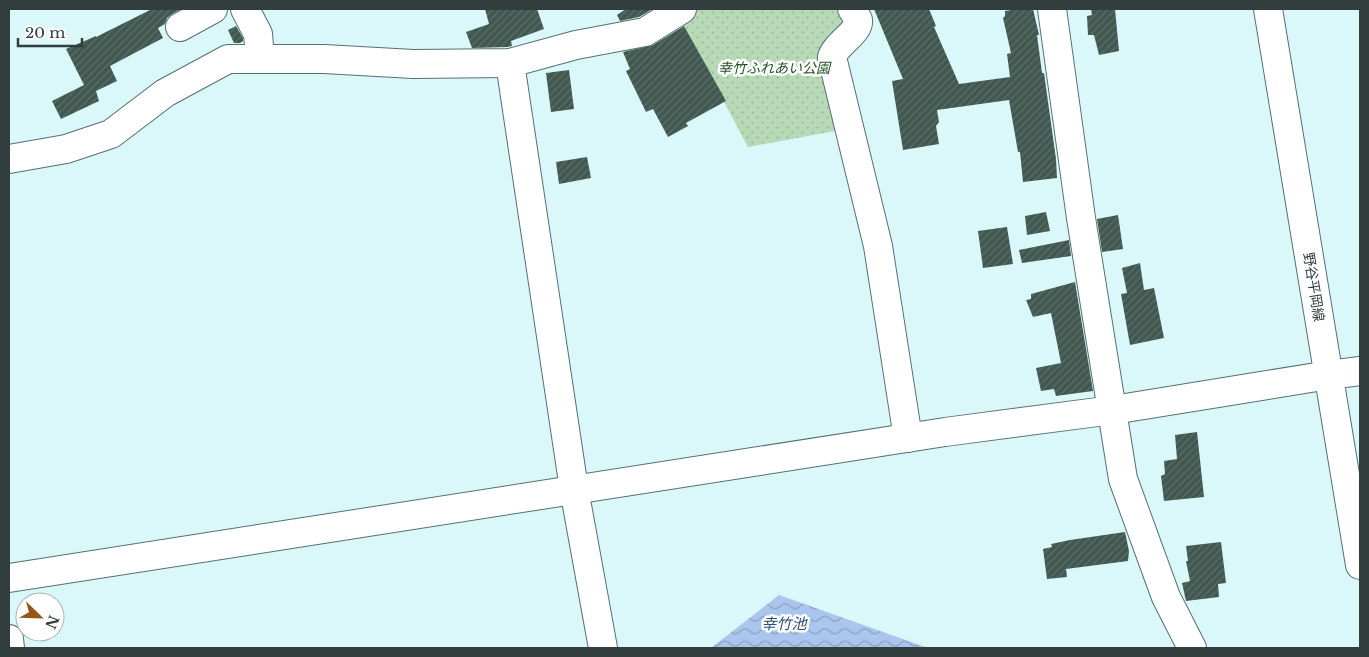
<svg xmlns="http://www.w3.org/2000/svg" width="1369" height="657" font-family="'Libre Baskerville','Noto Sans JP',serif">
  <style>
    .park { fill: url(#park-dots) }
    .water { fill: url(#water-waves) }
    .building { fill: url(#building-hatch) }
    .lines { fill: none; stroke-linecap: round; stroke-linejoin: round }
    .minor-casing { stroke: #557072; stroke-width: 30 }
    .major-casing { stroke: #557072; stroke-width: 30 }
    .minor { stroke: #fff; stroke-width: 28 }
    .major { stroke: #fff; stroke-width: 28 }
    .labels { text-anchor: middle; stroke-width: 5; stroke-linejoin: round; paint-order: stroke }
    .park-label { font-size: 14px; font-style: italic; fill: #1f5121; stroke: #fff }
    .street-label { font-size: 14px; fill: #323d3e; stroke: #fff }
    .water-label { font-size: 15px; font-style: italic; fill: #284c7e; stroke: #fff }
  </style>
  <defs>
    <pattern id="park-dots" width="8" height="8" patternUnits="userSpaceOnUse" patternTransform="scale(1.25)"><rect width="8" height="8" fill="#b7d9b6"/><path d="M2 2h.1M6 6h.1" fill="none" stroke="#9ebb9e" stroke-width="1.8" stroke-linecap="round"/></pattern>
    <pattern id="water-waves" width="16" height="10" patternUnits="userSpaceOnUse" patternTransform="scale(1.25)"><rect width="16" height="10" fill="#aac6ee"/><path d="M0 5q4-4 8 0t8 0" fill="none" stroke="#8ba2c2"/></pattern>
    <pattern id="building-hatch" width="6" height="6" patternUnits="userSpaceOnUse" patternTransform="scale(1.25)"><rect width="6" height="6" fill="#415850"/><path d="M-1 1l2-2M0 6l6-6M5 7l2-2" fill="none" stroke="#5b6e67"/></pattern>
  </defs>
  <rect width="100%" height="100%" fill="#daf8fa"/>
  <!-- park -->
  <path class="park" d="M682 9H849L832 57 851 128 748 147 677 13Z"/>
  <!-- water -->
  <path class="water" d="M779 595 928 648H711Z"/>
  <!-- building -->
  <g class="building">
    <path d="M152 9H181L172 14 167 18 165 24 158 28 163 38 110 66 117 81 96 91 99 101 61 119 52 101 84 85 66 49 96 36V37Z"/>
    <path d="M485 9H537L544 29 511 41 512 46 508 47 472 48 466 32 489 24Z"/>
    <path d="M626 9H653L639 17 620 21 617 15Z"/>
    <path d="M874 9H929L936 26 934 27 959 84 1010 77 1007 54 1011 53 1003 18 1005 16V11L1017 9H1033L1039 35H1037L1042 73H1044L1056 159 1057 178 1023 182 1020 152H1018L1009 100 937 110 939 122 936 126 939 144 903 150 892 81 903 79Z"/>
    <path d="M1091 9H1115L1119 51 1099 55 1094 35H1088L1087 16 1092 15Z"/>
    <path d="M236 26 243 38V41L240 43H234L228 30Z"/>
    <path d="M684 26 726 101 686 123 688 126 668 137 653 109 646 112 626 71 630 69 623 52 653 45Z"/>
    <path d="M569 70 574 109 551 112 546 73Z"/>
    <path d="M587 157 591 178 559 184 556 162Z"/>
    <path d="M1046 212 1050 231 1027 235 1025 216Z"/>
    <path d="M1118 215 1123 249 1102 252 1097 219Z"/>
    <path d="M1007 227 1013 264 983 268 978 231Z"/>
    <path d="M1069 240 1071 256 1022 263 1019 250Z"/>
    <path d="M1140 263 1144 290 1154 288 1164 338 1130 345 1121 294 1127 293 1122 268Z"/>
    <path d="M1075 282 1093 391 1056 396 1054 389 1041 391 1036 368 1061 363 1051 313 1033 317 1026 300 1031 299V294Z"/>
    <path d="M1197 432 1204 497 1164 501 1161 476 1165 474 1164 461 1177 459 1175 435Z"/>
    <path d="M1125 532 1129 551 1128 561 1066 569 1067 577 1047 579 1043 549 1052 547 1051 544 1070 540Z"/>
    <path d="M1221 542 1226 583 1218 584 1219 597 1186 601 1182 583 1190 581 1186 561H1188L1186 546Z"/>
  </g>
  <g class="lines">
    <defs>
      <g id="minor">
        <path d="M245 9 258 34 260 59"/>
        <path d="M852 9C854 12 857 17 858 20 860 32 836 44 832 57L878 246 908 438"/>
        <path d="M1052 9 1081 218 1123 479 1166 597 1192 648"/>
        <path d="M180 27 213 9"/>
        <path d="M510 63 574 489 603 648"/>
        <path d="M9 159 66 149 111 134 165 93 228 59H324L413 64 510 63 576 45 645 32 682 9"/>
        <path d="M9 578 945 432 1113 410 1329 375 1360 371"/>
        <path d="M9 639 10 648"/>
      </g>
      <path id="major" d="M1268 9 1360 565"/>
    </defs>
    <!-- minor casing -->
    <use href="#minor" class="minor-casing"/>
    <!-- major casing -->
    <use href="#major" class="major-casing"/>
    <!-- minor -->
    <use href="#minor" class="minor"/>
    <!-- major -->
    <use href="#major" class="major"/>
  </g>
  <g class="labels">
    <!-- park labels -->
    <g class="park-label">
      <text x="774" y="73">幸竹ふれあい公園</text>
    </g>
    <!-- street labels -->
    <g class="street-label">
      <text transform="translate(1314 287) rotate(81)" y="5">野谷平岡線</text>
    </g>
    <!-- water labels -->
    <g class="water-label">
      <text x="784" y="629">幸竹池</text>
    </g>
  </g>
  <!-- border -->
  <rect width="1369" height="657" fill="none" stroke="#323d3e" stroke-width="20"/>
  <!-- north arrow -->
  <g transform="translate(40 617) rotate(113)"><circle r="24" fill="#ffffff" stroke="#adb1b2"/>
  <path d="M0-4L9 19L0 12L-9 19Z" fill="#94561a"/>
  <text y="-8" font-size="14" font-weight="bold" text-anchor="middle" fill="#323d3e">N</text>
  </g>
  <!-- scale -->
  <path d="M18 38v8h64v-8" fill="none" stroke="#323d3e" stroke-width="2.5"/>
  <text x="25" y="38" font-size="15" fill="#323d3e" stroke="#ffffff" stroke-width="4" paint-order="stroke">20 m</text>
</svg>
